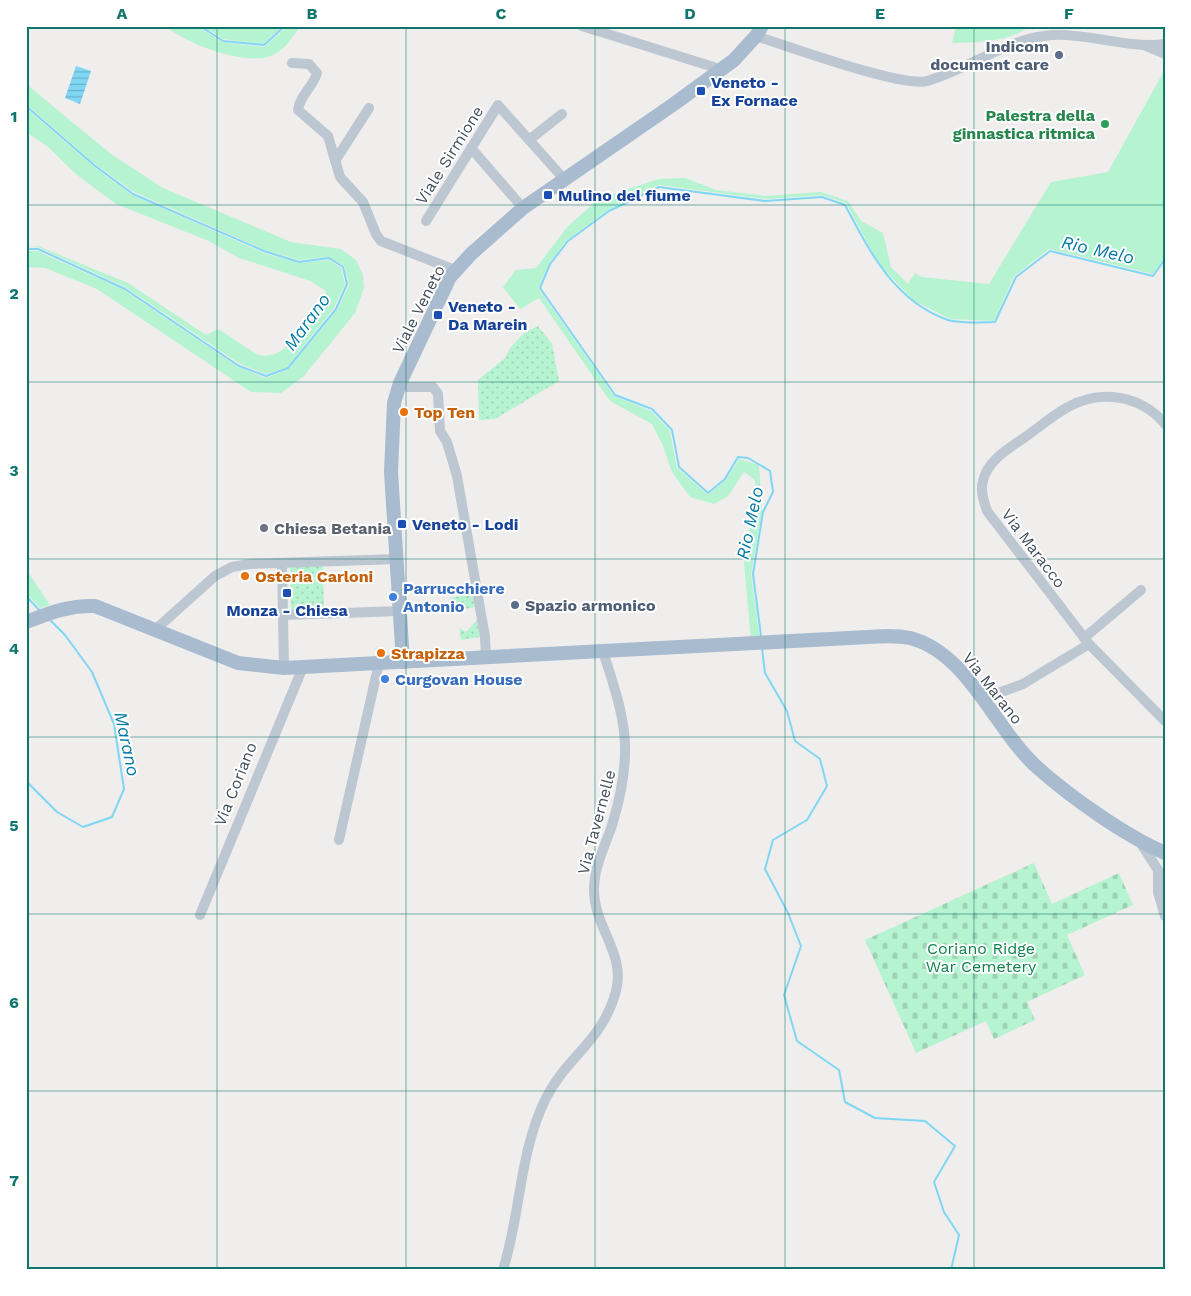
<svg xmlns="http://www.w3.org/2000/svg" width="1191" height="1296" font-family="'Work Sans',sans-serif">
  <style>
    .grass { fill: #b6f3d0 }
    .cemetery { fill: url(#cemetery-stones) }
    .park { fill: url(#park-dots) }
    .water { fill: url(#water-rules) }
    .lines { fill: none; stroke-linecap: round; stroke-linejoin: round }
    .stream { stroke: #7fd7f4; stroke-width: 2 }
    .minor { stroke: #bcc7d1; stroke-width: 10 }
    .major { stroke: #a9bbcf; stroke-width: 14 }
    .grid { fill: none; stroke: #0f766e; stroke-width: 1; stroke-opacity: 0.55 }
    .service-dot { fill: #5c6f8a; stroke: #fff; stroke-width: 2 }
    .transit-dot { fill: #1a4fb4; stroke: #fff; stroke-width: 2 }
    .leisure-dot { fill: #2e9e5b; stroke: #fff; stroke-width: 2 }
    .food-dot { fill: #e8710a; stroke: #fff; stroke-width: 2 }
    .worship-dot { fill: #6b7280; stroke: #fff; stroke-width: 2 }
    .shop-dot { fill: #3f7fe0; stroke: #fff; stroke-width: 2 }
    .labels { text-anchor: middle; stroke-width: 4; stroke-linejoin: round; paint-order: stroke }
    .service-label { font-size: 16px; font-weight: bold; fill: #4e5e75; stroke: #fff; text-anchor: end }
    .transit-label { font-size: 16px; font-weight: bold; fill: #164399; stroke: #fff; text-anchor: start }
    .leisure-label { font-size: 16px; font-weight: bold; fill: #27864d; stroke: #fff; text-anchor: end }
    .street-label { font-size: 16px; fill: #434f5c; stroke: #fff }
    .food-label { font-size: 16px; font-weight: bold; fill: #c56008; stroke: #fff; text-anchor: start }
    .worship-label { font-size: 16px; font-weight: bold; fill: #5b616d; stroke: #fff; text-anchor: start }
    .shop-label { font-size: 16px; font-weight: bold; fill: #366cbe; stroke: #fff; text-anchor: start }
    .park-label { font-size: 16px; fill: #0e844d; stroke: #fff }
    .water-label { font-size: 18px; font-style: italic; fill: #027aa3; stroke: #fff }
    .neatline { fill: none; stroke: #0f766e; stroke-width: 2 }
    .grid-label { font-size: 16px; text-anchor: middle; font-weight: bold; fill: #0f766e }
  </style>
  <defs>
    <pattern id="cemetery-stones" width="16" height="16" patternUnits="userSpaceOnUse" patternTransform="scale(1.25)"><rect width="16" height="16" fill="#b6f3d0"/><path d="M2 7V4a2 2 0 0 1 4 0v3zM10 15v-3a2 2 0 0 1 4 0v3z" fill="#9ed2b5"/></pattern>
    <pattern id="park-dots" width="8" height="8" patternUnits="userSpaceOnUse" patternTransform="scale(1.25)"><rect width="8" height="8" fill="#b6f3d0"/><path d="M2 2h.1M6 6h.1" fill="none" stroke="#9ed2b5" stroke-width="1.8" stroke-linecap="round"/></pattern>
    <pattern id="water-rules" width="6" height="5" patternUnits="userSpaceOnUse" patternTransform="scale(1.25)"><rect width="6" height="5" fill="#7fd7f4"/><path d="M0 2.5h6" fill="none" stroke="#6ab1c9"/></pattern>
  </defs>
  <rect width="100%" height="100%" fill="#f0eded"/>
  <!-- grass -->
  <g class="grass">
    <path d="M166 26H197L222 42 264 47 288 26H300C293 37 284 51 271 56 246 66 185 44 166 26Z"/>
    <path d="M203 26H283L263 44 223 39Z"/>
    <path d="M956 26H1030C1008 43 979 42 952 43Z"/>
    <path d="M1165 69V257L1153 274 1049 249 1014 276 994 321 950 319 913 300 879 264 846 203 822 195 765 199 659 185 608 210 567 240 549 263 538 288 614 396 651 411 670 431 677 468 708 495 726 480 739 459 759 465 762 512 751 574 760 640 751 641 744 563 756 493 755 480 744 472 728 496 714 504 690 497 672 472 663 446 652 424 610 401 539 298 520 309 503 287 516 270 536 268 568 226 600 198 659 179 685 178 716 190 766 196 821 192 848 201 861 221 883 233 891 267 908 284 915 273 921 277 989 284 1051 182 1108 172Z"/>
    <path d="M26 84 111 154 163 188 291 242 341 249 356 260 363 275 364 288 355 313 304 376 281 393 251 392 97 289 45 268 26 267V251H37L124 290 238 367 266 378 289 369 337 310 349 285 344 266 329 257 299 260 265 250 134 192 95 164 26 104Z"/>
    <path d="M26 108 93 166 132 195 264 253 299 263 329 260 341 268 345 284 334 308 287 367 266 374 240 364 125 287 38 247 26 248 38 246 128 283 206 335 218 329C230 336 247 349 257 354 284 366 313 316 325 299L326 291 310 281 239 258 209 241 116 204 77 175 47 146 26 132Z"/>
    <path d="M26 569 50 605 40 608 26 593Z"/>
  </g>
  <!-- cemetery -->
  <path class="cemetery" d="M1034 863 1052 904 1119 873 1133 905 1067 935 1085 975 1027 1002 1035 1020 994 1039 986 1021 916 1053 865 940Z"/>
  <!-- park -->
  <g class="park">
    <path d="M538 326 552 344 559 381 495 419 479 420 478 380 505 358 510 348 524 333Z"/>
    <path d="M323 566 324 611 291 612 290 567Z"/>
    <path d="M472 594 475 607 452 612 450 598Z"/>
    <path d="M477 620 480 637 461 640 459 628 466 632Z"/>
  </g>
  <!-- water -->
  <path class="water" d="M76 66 91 71 80 104 65 98Z"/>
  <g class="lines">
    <!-- stream -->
    <g class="stream">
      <path d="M200 26 223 41 264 45 285 26"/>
      <path d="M26 106 94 165 133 194 264 251 299 262 329 258 343 267 347 284 336 309 288 368 266 376 239 366 125 289 38 249H26"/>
      <path d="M26 596 41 612"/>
      <path d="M761 636 753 574 763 512 773 492 770 471 748 458 738 457 725 479 708 493 679 467 672 430 652 409 615 395 540 288 550 264 568 241 609 211 659 187 765 201 822 197 845 205C870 252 894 301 948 320 962 324 981 322 995 322L1016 277 1050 251 1153 276 1165 259"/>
      <path d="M762 648 765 673 787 711 795 741 820 759 827 786 807 820 773 840 765 869 788 913 801 946 784 995 797 1041 839 1070 845 1102 875 1118 925 1121 955 1146 934 1182 944 1212 959 1235 951 1270"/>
      <path d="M26 781 57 812 83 827 112 817 124 789 114 724 92 672 65 635 50 620"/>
    </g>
    <!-- minor -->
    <g class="minor">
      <path d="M582 26 720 69"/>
      <path d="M756 36C787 46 903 88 927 81 970 69 1007 38 1052 35 1090 33 1127 49 1165 44"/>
      <path d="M1146 46 1165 54"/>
      <path d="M292 63 309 64 317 73C313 87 300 95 298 110L328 136 340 177 363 202 376 234 381 241 455 270"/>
      <path d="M529 140 562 114"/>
      <path d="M471 148 523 208"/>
      <path d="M335 161 369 108"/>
      <path d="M426 221 498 105 564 179"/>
      <path d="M400 383 408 387H433L438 394 440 431 447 442 457 476 485 637 486 658"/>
      <path d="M1165 424C1141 395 1100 389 1068 407 1053 415 1038 428 1024 438 1009 448 987 461 983 481 980 491 984 501 987 511L1089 644 1165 721"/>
      <path d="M282 563 284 668"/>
      <path d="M283 615 401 611"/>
      <path d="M155 630 215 576 232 567 249 564 398 559"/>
      <path d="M1084 638 1141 590"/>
      <path d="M982 699 1023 684 1089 644"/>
      <path d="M339 840 379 663"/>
      <path d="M1140 842 1158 870V892L1165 916"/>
      <path d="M200 915 303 667"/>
      <path d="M503 1270C521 1213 519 1152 546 1098 567 1056 603 1041 616 991 626 954 594 927 594 890 594 865 606 845 613 822 634 751 626 721 603 652"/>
    </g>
    <!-- major -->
    <g class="major">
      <path d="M26 622C50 613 69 605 95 606L238 663 284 668 868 637C882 636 896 635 910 638 969 653 995 731 1039 769 1072 798 1124 835 1165 853"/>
      <path d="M403 662 391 472 394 403 400 383 450 277 471 254 523 208 674 104 734 60 756 36 762 26"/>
    </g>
  </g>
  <!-- grid -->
  <path class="grid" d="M217 26V1270M406 26V1270M595 26V1270M785 26V1270M974 26V1270M26 205H1165M26 382H1165M26 559H1165M26 737H1165M26 914H1165M26 1091H1165"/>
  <!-- markers -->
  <g class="service-dot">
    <circle cx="1059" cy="55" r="5"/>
    <circle cx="515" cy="605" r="5"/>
  </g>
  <g class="transit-dot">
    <rect x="696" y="86" width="10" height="10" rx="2.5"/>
    <rect x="543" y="190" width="10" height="10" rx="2.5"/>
    <rect x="433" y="310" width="10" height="10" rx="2.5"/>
    <rect x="397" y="519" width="10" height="10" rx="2.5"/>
    <rect x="282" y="588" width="10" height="10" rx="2.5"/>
  </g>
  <circle class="leisure-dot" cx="1105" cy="124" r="5"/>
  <g class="food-dot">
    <circle cx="404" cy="412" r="5"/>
    <circle cx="245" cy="576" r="5"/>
    <circle cx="381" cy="653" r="5"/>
  </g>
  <circle class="worship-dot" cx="264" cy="528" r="5"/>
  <g class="shop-dot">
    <circle cx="393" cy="597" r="5"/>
    <circle cx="385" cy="679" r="5"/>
  </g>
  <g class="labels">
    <!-- service labels -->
    <g class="service-label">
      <text x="1049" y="52">Indicom<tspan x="1049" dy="18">document care</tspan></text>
      <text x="525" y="611" text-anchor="start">Spazio armonico</text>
    </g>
    <!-- transit labels -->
    <g class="transit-label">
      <text x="711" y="88">Veneto -<tspan x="711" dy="18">Ex Fornace</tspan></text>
      <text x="558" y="201">Mulino del fiume</text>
      <text x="448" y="312">Veneto -<tspan x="448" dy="18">Da Marein</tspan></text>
      <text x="412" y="530">Veneto - Lodi</text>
      <text x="287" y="616" text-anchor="middle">Monza - Chiesa</text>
    </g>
    <!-- leisure labels -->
    <g class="leisure-label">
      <text x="1095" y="121">Palestra della<tspan x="1095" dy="18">ginnastica ritmica</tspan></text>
    </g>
    <!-- street labels -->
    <g class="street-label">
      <text transform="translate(449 155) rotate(-58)" y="6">Viale Sirmione</text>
      <text transform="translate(418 309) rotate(-63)" y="6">Viale Veneto</text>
      <text transform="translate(1034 548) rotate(53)" y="6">Via Maracco</text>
      <text transform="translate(993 688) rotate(52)" y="6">Via Marano</text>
      <text transform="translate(235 784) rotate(-68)" y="6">Via Coriano</text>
      <text transform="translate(596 822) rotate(-75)" y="6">Via Tavernelle</text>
    </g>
    <!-- food labels -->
    <g class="food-label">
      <text x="414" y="418">Top Ten</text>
      <text x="255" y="582">Osteria Carloni</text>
      <text x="391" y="659">Strapizza</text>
    </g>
    <!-- worship labels -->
    <g class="worship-label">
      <text x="274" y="534">Chiesa Betania</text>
    </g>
    <!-- shop labels -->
    <g class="shop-label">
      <text x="403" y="594">Parrucchiere<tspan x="403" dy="18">Antonio</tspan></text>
      <text x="395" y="685">Curgovan House</text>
    </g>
    <!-- park labels -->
    <g class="park-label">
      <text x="981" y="954">Coriano Ridge<tspan x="981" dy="18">War Cemetery</tspan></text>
    </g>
    <!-- water labels -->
    <g class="water-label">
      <text transform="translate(1098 250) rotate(13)" y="6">Rio Melo</text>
      <text transform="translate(307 322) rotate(-54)" y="6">Marano</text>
      <text transform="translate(750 523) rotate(-78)" y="6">Rio Melo</text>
      <text transform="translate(127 744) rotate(78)" y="6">Marano</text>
    </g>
  </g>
  <!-- border -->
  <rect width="1191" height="1296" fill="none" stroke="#ffffff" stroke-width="55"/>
  <rect x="28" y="28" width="1136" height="1240" class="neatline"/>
  <g class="grid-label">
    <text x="122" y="19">A</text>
    <text x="312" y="19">B</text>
    <text x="501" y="19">C</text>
    <text x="690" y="19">D</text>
    <text x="880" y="19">E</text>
    <text x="1069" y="19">F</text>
    <text x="14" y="122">1</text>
    <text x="14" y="299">2</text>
    <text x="14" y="476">3</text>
    <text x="14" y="654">4</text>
    <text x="14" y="831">5</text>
    <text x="14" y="1008">6</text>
    <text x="14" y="1186">7</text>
  </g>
</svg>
